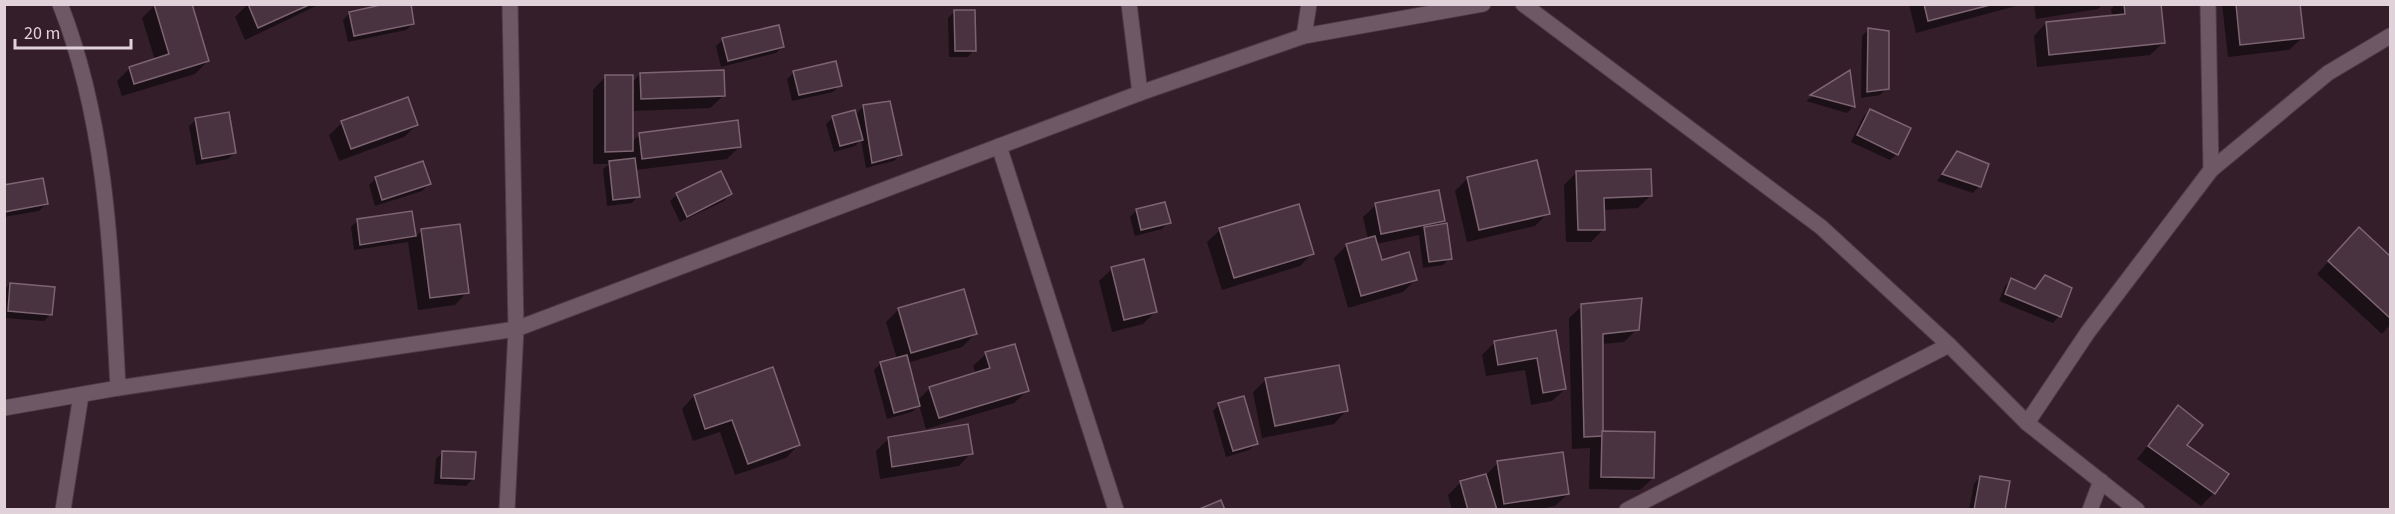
<svg xmlns="http://www.w3.org/2000/svg" width="2395" height="514" font-family="'Source Sans 3',sans-serif">
  <style>
    .shadow { fill: #0007 }
    .building { fill: #4a3340; stroke: #7d6472; stroke-width: 1.5 }
    .lines { fill: none; stroke-linecap: round; stroke-linejoin: round }
    .minor-casing { stroke: #4f3b46; stroke-width: 17 }
    .tertiary-casing { stroke: #4f3b46; stroke-width: 17 }
    .minor { stroke: #6f5865; stroke-width: 15 }
    .tertiary { stroke: #6f5865; stroke-width: 15 }
  </style>
  <rect width="100%" height="100%" fill="#331e2a"/>
  <!-- shadow -->
  <g class="shadow">
    <path d="M248 4H320L245 40 235 17Z"/>
    <path d="M1909 4H2023L1916 33Z"/>
    <path d="M2034 4H2103L2098 9 2036 19Z"/>
    <path d="M2116 4H2159L2163 43 2150 55 2037 67 2034 36 2046 23 2112 17 2111 9Z"/>
    <path d="M2222 4H2298L2302 38 2289 50 2228 57Z"/>
    <path d="M155 5 208 61 195 74 122 96 117 81 130 68 155 60 142 18Z"/>
    <path d="M955 11 974 50 968 57H949L948 18Z"/>
    <path d="M350 13 413 24 406 30 348 42 343 20Z"/>
    <path d="M1869 29 1887 88 1880 95 1861 98 1862 36Z"/>
    <path d="M723 40 782 47 776 53 721 67 716 46Z"/>
    <path d="M794 72 840 85 833 92 792 101 787 79Z"/>
    <path d="M1849 72 1854 106 1847 113 1806 101Z"/>
    <path d="M640 74 723 96 710 108 632 111V142L639 135 740 146 727 159 635 170 638 196 632 203 607 206 603 169 609 164H593V90L605 77 632 83Z"/>
    <path d="M863 107 900 155 894 161 866 168 861 140 855 146 834 152 826 124 833 117 855 115Z"/>
    <path d="M1870 110 1897 154 1890 160 1851 142 1863 117Z"/>
    <path d="M196 120 234 153 228 159 196 165 189 126Z"/>
    <path d="M342 123 417 125 404 137 339 161 329 135Z"/>
    <path d="M1957 153 1979 186 1973 193 1937 181Z"/>
    <path d="M720 173 731 194 724 201 680 222 670 201 677 195Z"/>
    <path d="M1576 173 1650 196 1638 208 1603 210 1604 229 1591 242H1566L1564 185Z"/>
    <path d="M376 178 429 184 422 191 375 206 369 185Z"/>
    <path d="M1468 178 1548 213 1535 226 1467 242 1455 191Z"/>
    <path d="M4 187 46 204 39 211 4 217Z"/>
    <path d="M1376 205 1444 220 1438 226 1450 258 1443 265 1423 268 1419 235 1376 244 1381 262 1416 279 1403 292 1348 308 1334 258 1347 245 1368 239 1363 217Z"/>
    <path d="M1137 210 1169 222 1162 229 1135 236 1130 217Z"/>
    <path d="M411 212 415 238 421 231 458 226 467 292 455 305 418 310 408 242 354 250 351 227 357 221Z"/>
    <path d="M2359 229 2390 258V325L2382 334 2317 274Z"/>
    <path d="M1220 230 1313 253 1300 266 1222 290 1207 242Z"/>
    <path d="M1112 269 1156 311 1143 324 1112 332 1099 281Z"/>
    <path d="M2045 277 2070 289 2059 316 2053 323 1999 301 2005 286 2011 280 2034 290Z"/>
    <path d="M10 284 51 314 44 321 4 318V290Z"/>
    <path d="M1582 306 1637 329 1624 342 1602 344 1601 433 1653 478 1640 490 1589 489 1590 448 1572 449 1569 318Z"/>
    <path d="M899 309 975 334 962 347 907 363 917 401 930 388 976 374 973 366 986 354 1027 391 1014 403 926 429 919 405 912 412 887 419 874 370 881 363 897 359 886 322Z"/>
    <path d="M1555 332 1565 389 1552 401 1531 405 1525 370 1486 376 1482 355 1495 342Z"/>
    <path d="M1266 380 1346 411 1334 424 1262 438 1253 392Z"/>
    <path d="M694 396 798 445 786 458 735 475 720 432 693 441 682 409Z"/>
    <path d="M1219 405 1256 444 1249 450 1226 457 1213 411Z"/>
    <path d="M2178 408 2185 445 2214 493 2201 506 2137 459Z"/>
    <path d="M889 438 971 453 959 466 880 479 876 451Z"/>
    <path d="M442 453 473 479 466 486 434 484 436 459Z"/>
    <path d="M1498 463 1568 494 1555 506 1533 510H1452L1448 495 1460 483 1485 476Z"/>
    <path d="M1980 477 2004 510H1969L1974 484Z"/>
  </g>
  <!-- building -->
  <g class="building">
    <path d="M154 4H192L209 61 134 84 129 67 169 54Z"/>
    <path d="M248 4H311L258 28Z"/>
    <path d="M385 4H411L414 24 354 36 349 12Z"/>
    <path d="M1924 4H1994L1928 21Z"/>
    <path d="M2124 4H2161L2165 43 2049 55 2046 22 2125 14Z"/>
    <path d="M2236 4H2300L2304 38 2240 45Z"/>
    <path d="M954 10H975L976 51H955Z"/>
    <path d="M779 25 784 47 728 61 722 38Z"/>
    <path d="M1868 28 1889 31V89L1867 92Z"/>
    <path d="M836 61 842 86 799 95 793 71Z"/>
    <path d="M724 70 725 96 641 99 640 73Z"/>
    <path d="M1850 70 1855 107 1810 95Z"/>
    <path d="M605 75H633V151L605 152Z"/>
    <path d="M408 97 418 125 351 149 341 121Z"/>
    <path d="M890 101 902 155 872 163 863 105Z"/>
    <path d="M1870 109 1911 128 1898 155 1857 135Z"/>
    <path d="M855 110 863 140 840 146 832 116Z"/>
    <path d="M229 112 236 153 202 159 195 118Z"/>
    <path d="M738 120 741 147 642 159 639 133Z"/>
    <path d="M1957 151 1989 164 1981 187 1942 174Z"/>
    <path d="M635 158 640 197 613 200 609 161Z"/>
    <path d="M1537 160 1550 214 1479 230 1467 177Z"/>
    <path d="M423 161 431 184 382 200 375 177Z"/>
    <path d="M1651 169 1652 196 1604 198 1605 230H1578L1576 171Z"/>
    <path d="M721 171 732 194 687 217 676 193Z"/>
    <path d="M43 178 48 204 4 212V185Z"/>
    <path d="M1439 190 1445 221 1381 234 1375 203Z"/>
    <path d="M1165 202 1171 223 1141 230 1136 209Z"/>
    <path d="M1299 204 1314 254 1234 278 1219 228Z"/>
    <path d="M412 211 416 236 360 245 357 219Z"/>
    <path d="M1447 223 1452 259 1429 262 1424 227Z"/>
    <path d="M460 224 469 293 430 298 421 229Z"/>
    <path d="M2359 227 2390 256V318L2328 261Z"/>
    <path d="M1375 236 1382 260 1409 252 1417 280 1361 296 1346 244Z"/>
    <path d="M1144 259 1157 312 1124 320 1111 267Z"/>
    <path d="M2045 275 2072 288 2061 317 2005 294 2011 278 2035 289Z"/>
    <path d="M10 283 55 287 52 315 8 311Z"/>
    <path d="M964 289 977 334 911 353 898 308Z"/>
    <path d="M1642 298 1639 330 1603 334V436L1584 437 1581 304Z"/>
    <path d="M1556 330 1566 389 1543 393 1537 358 1498 365 1494 341Z"/>
    <path d="M1015 344 1029 391 939 418 929 387 990 368 985 352Z"/>
    <path d="M907 355 920 406 894 413 880 362Z"/>
    <path d="M1339 365 1348 411 1275 426 1265 378Z"/>
    <path d="M773 367 800 445 748 464 732 420 705 429 694 395Z"/>
    <path d="M1244 396 1258 444 1233 451 1218 403Z"/>
    <path d="M2178 405 2203 425 2187 445 2229 474 2215 494 2148 446Z"/>
    <path d="M968 424 973 454 892 467 888 437Z"/>
    <path d="M1602 431 1655 432 1654 478 1601 477Z"/>
    <path d="M442 451 476 452 474 479 441 478Z"/>
    <path d="M1563 452 1569 494 1504 504 1497 461Z"/>
    <path d="M1486 474 1497 510H1468L1460 481Z"/>
    <path d="M1980 476 2010 481 2005 510H1974Z"/>
    <path d="M1221 500 1225 510H1197Z"/>
  </g>
  <g class="lines">
    <defs>
      <g id="minor">
        <path d="M60 4C108 126 111 258 118 388"/>
        <path d="M1129 4 1140 93"/>
        <path d="M1523 4 1821 227 1949 345 2027 423 2137 510"/>
        <path d="M2208 4 2211 170"/>
        <path d="M1304 36 1309 4"/>
        <path d="M999 146 1116 510"/>
        <path d="M2027 423 2088 332 2211 170 2328 73 2390 36"/>
        <path d="M63 510 81 395"/>
        <path d="M507 510 516 329 510 4"/>
        <path d="M1627 510 1949 345"/>
        <path d="M2090 510 2101 481"/>
      </g>
      <path id="tertiary" d="M4 408 118 388 516 329 1140 93 1304 36 1483 4"/>
    </defs>
    <!-- minor casing -->
    <use href="#minor" class="minor-casing"/>
    <!-- tertiary casing -->
    <use href="#tertiary" class="tertiary-casing"/>
    <!-- minor -->
    <use href="#minor" class="minor"/>
    <!-- tertiary -->
    <use href="#tertiary" class="tertiary"/>
  </g>
  <!-- border -->
  <rect width="2395" height="514" fill="none" stroke="#e1d2da" stroke-width="12"/>
  <!-- scale -->
  <path d="M15 39v9h116v-9" fill="none" stroke="#e1d2da" stroke-width="3"/>
  <text x="24" y="39" font-size="18" fill="#e1d2da" stroke="#331e2a" stroke-width="4.5" paint-order="stroke">20 m</text>
</svg>
